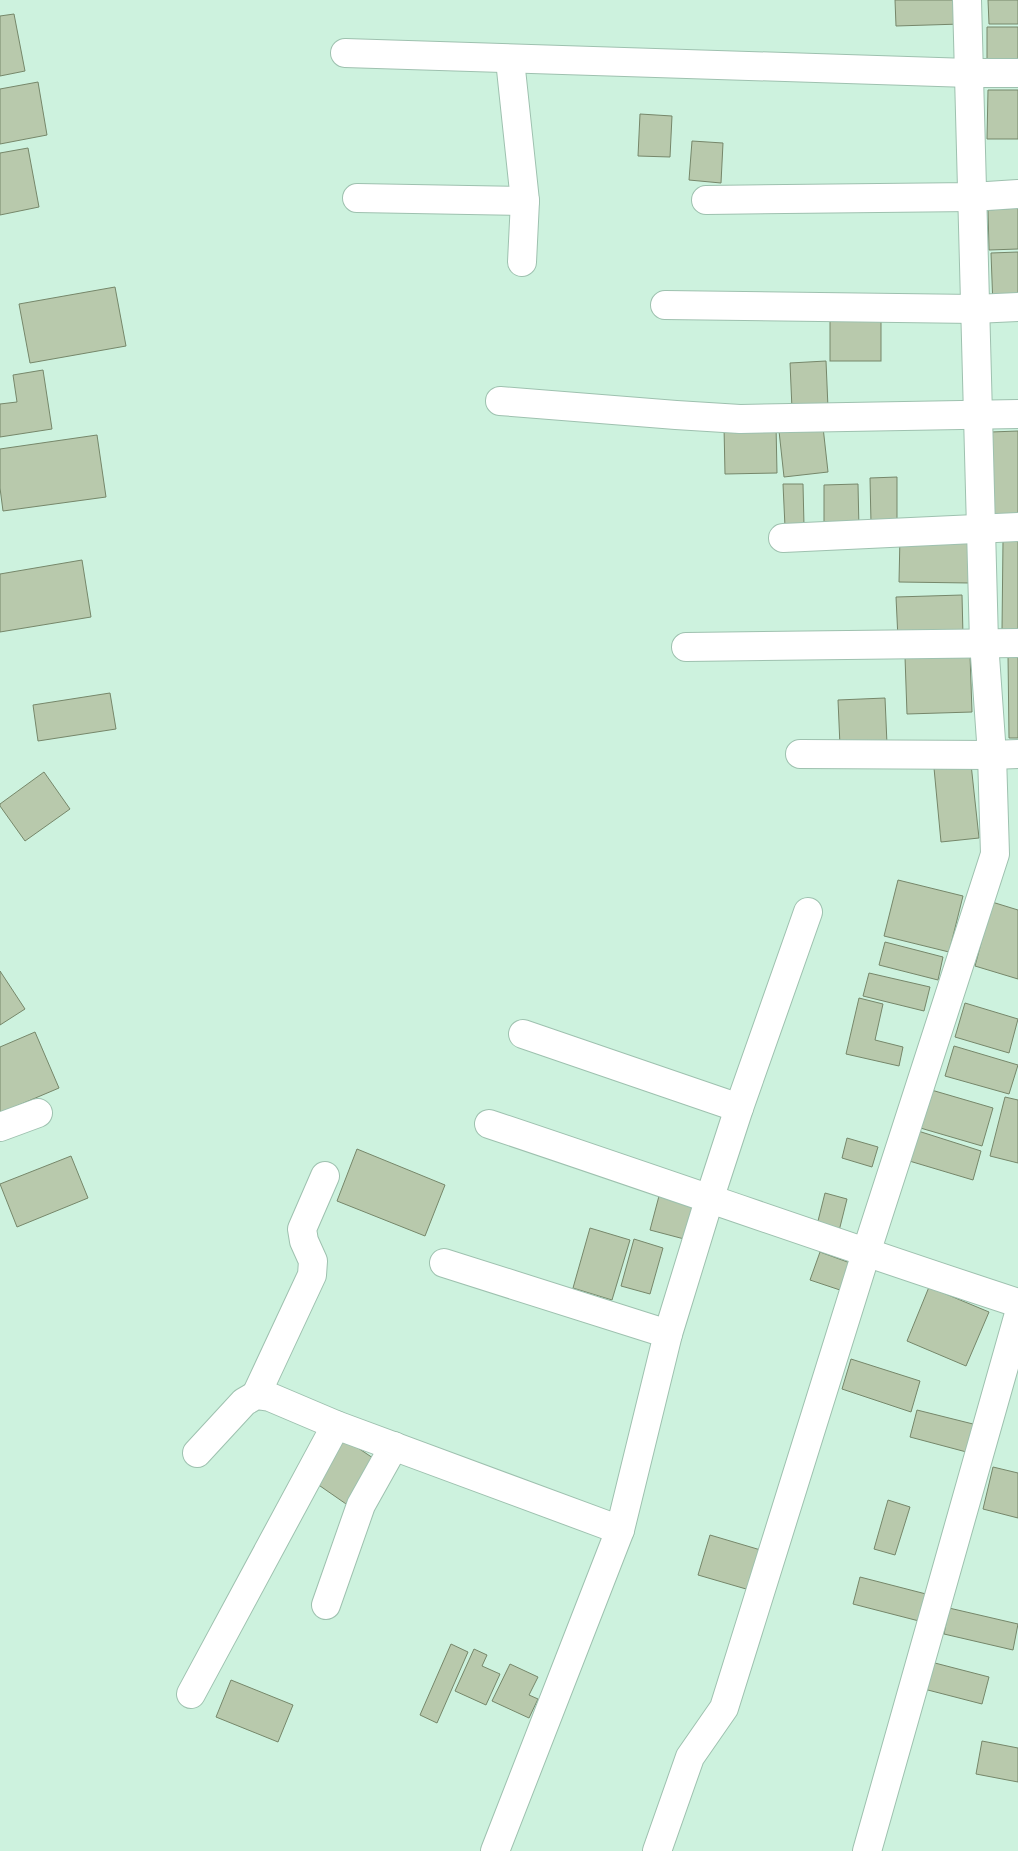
<svg xmlns="http://www.w3.org/2000/svg" width="1018" height="1851" font-family="'Work Sans',sans-serif">
  <style>
    .building { fill: #b8c9ac; stroke: #76876a }
    .lines { fill: none; stroke-linecap: round; stroke-linejoin: round }
    .minor-casing { stroke: #9ec1af; stroke-width: 30 }
    .minor { stroke: #fff; stroke-width: 28 }
  </style>
  <rect width="100%" height="100%" fill="#cdf2de"/>
  <!-- building -->
  <g class="building">
    <path d="M895 0H960L961 24 896 26Z"/>
    <path d="M988 0H1018V24H989Z"/>
    <path d="M14 14 25 71 0 76V16Z"/>
    <path d="M987 27H1018V71L987 70Z"/>
    <path d="M38 82 47 135 0 144V89Z"/>
    <path d="M988 90H1018V139H987Z"/>
    <path d="M640 114 672 116 670 157 638 156Z"/>
    <path d="M692 141 723 143 721 183 689 180Z"/>
    <path d="M28 148 39 207 0 215V153Z"/>
    <path d="M1018 208V249L989 250 988 210Z"/>
    <path d="M1018 252V305L993 307 991 253Z"/>
    <path d="M115 287 126 346 30 363 19 304Z"/>
    <rect x="830" y="311" width="51" height="50"/>
    <path d="M826 361 828 408 792 409 790 363Z"/>
    <path d="M43 370 52 429 0 437V404L17 402 13 375Z"/>
    <path d="M776 425 777 473 725 474 724 427Z"/>
    <path d="M823 427 828 472 784 477 779 431Z"/>
    <path d="M1018 431V524H993L991 432Z"/>
    <path d="M97 435 106 497 3 511 0 488V449Z"/>
    <path d="M897 477V523H871L870 478Z"/>
    <path d="M783 484H803L804 526 785 527Z"/>
    <path d="M858 484 859 529 824 530V485Z"/>
    <path d="M900 536 971 537 970 583 899 582Z"/>
    <path d="M1003 541H1018V630H1002Z"/>
    <path d="M82 560 91 617 0 632V574Z"/>
    <path d="M962 595 963 636 898 639 896 597Z"/>
    <path d="M970 655 972 712 907 714 905 657Z"/>
    <path d="M1008 655H1018V738H1009Z"/>
    <path d="M110 693 116 729 38 741 33 705Z"/>
    <path d="M885 698 887 744 840 746 838 700Z"/>
    <path d="M971 764 979 838 941 842 934 768Z"/>
    <path d="M44 772 70 809 25 841 0 806V804Z"/>
    <path d="M898 880 963 896 949 952 884 936Z"/>
    <path d="M992 902 1018 910V979L975 966Z"/>
    <path d="M885 942 943 957 938 980 879 965Z"/>
    <path d="M0 971 25 1009 0 1025Z"/>
    <path d="M869 973 930 987 924 1011 863 996Z"/>
    <path d="M859 998 883 1004 875 1040 903 1047 899 1066 846 1054Z"/>
    <path d="M965 1003 1018 1019 1009 1053 955 1037Z"/>
    <path d="M35 1032 59 1088 0 1113V1047Z"/>
    <path d="M954 1046 1018 1065 1009 1094 945 1076Z"/>
    <path d="M928 1089 993 1108 982 1146 917 1127Z"/>
    <path d="M1005 1097 1018 1100V1163L990 1156Z"/>
    <path d="M915 1130 981 1151 973 1180 906 1160Z"/>
    <path d="M847 1138 878 1147 872 1167 842 1158Z"/>
    <path d="M357 1149 445 1185 425 1236 337 1201Z"/>
    <path d="M71 1156 88 1198 17 1227 0 1184Z"/>
    <path d="M825 1193 847 1199 837 1239 815 1233Z"/>
    <path d="M659 1196 698 1207 688 1240 650 1230Z"/>
    <path d="M590 1228 630 1240 612 1300 573 1288Z"/>
    <path d="M634 1239 663 1248 650 1294 621 1286Z"/>
    <path d="M820 1252 853 1264 843 1291 810 1280Z"/>
    <path d="M929 1287 989 1312 966 1366 907 1341Z"/>
    <path d="M851 1359 920 1381 911 1412 842 1389Z"/>
    <path d="M917 1410 981 1426 974 1454 910 1437Z"/>
    <path d="M340 1436 379 1462 349 1506 310 1479Z"/>
    <path d="M993 1467 1018 1473V1518L983 1509Z"/>
    <path d="M888 1500 910 1507 895 1555 874 1549Z"/>
    <path d="M710 1535 764 1551 753 1591 698 1575Z"/>
    <path d="M860 1577 926 1594 919 1621 853 1604Z"/>
    <path d="M949 1608 1018 1624 1013 1650 944 1634Z"/>
    <path d="M451 1644 468 1652 437 1723 420 1715Z"/>
    <path d="M474 1649 487 1655 482 1666 500 1674 486 1705 455 1691Z"/>
    <path d="M931 1662 989 1677 982 1704 924 1689Z"/>
    <path d="M510 1664 538 1677 529 1695 538 1699 529 1718 492 1701Z"/>
    <path d="M231 1680 293 1705 278 1742 216 1717Z"/>
    <path d="M982 1741 1018 1748V1782L976 1774Z"/>
  </g>
  <g class="lines">
    <defs>
      <g id="minor">
        <path d="M345 53 969 73H1018"/>
        <path d="M510 60 525 201 522 262"/>
        <path d="M357 198 525 201"/>
        <path d="M706 200 972 197 1018 194"/>
        <path d="M665 305 975 309 1018 307"/>
        <path d="M500 401 676 415 740 419 1018 414"/>
        <path d="M783 538 1018 527"/>
        <path d="M686 647 1018 643"/>
        <path d="M800 754 992 755 1018 754"/>
        <path d="M523 1034 739 1108"/>
        <path d="M489 1124C666 1183 841 1245 1018 1303"/>
        <path d="M0 1127 38 1113"/>
        <path d="M444 1263 668 1334"/>
        <path d="M256 1395 312 1275 313 1261 304 1241 302 1229 325 1176"/>
        <path d="M197 1453 244 1402 256 1395 270 1397 336 1425 620 1530"/>
        <path d="M326 1605 361 1505 394 1446"/>
        <path d="M191 1694 336 1425"/>
        <path d="M495 1851 620 1530 668 1334 710 1197 739 1108 808 912"/>
        <path d="M657 1851 690 1757 724 1708 866 1253 995 854 992 755 984 642 967 0"/>
        <path d="M867 1851 1018 1317"/>
      </g>
    </defs>
    <!-- minor casing -->
    <use href="#minor" class="minor-casing"/>
    <!-- minor -->
    <use href="#minor" class="minor"/>
  </g>
</svg>
